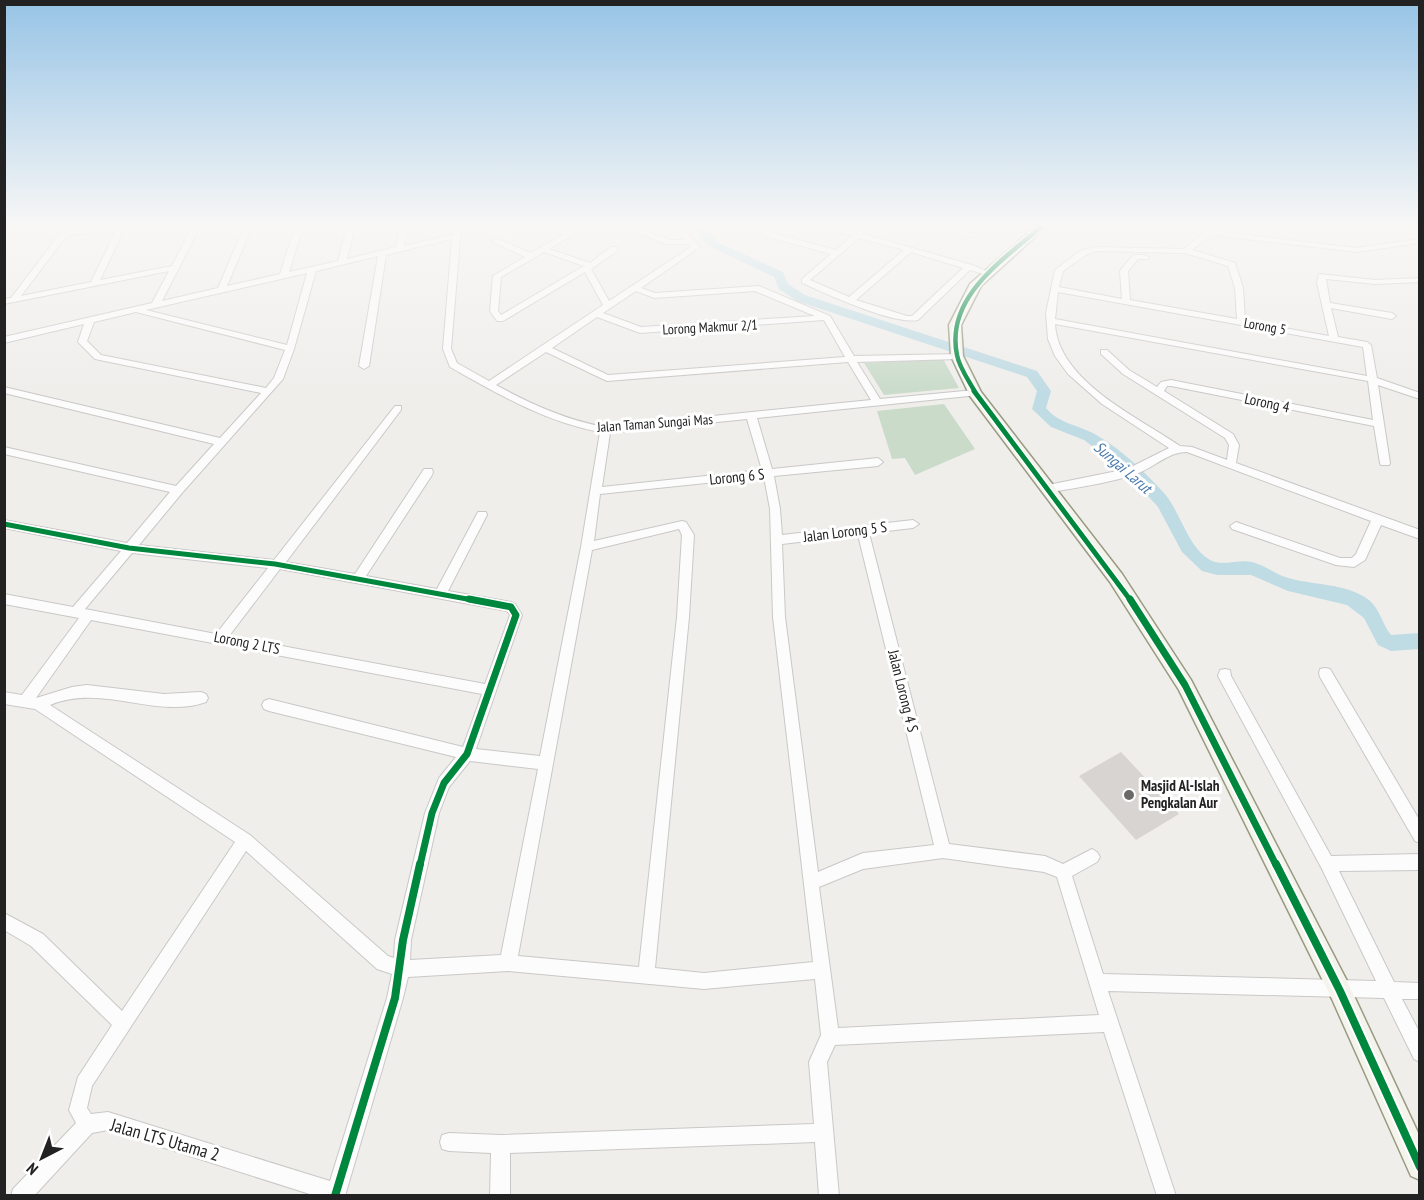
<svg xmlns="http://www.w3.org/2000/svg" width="1424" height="1200" font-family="'PT Sans Narrow',sans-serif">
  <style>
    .cemetery { fill: #cadbca }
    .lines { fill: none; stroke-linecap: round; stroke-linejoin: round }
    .river { fill: #bfdbe3; fill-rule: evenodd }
    .building { fill: #d7d4d2 }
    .street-casing { stroke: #c9c8c7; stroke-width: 2 }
    .secondary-casing { stroke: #999a82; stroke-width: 3 }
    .street { fill: #fdfcfc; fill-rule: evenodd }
    .secondary { fill: #f4f4ed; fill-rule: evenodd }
    .cycleway-far3-casing { stroke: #fff; stroke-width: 8 }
    .cycleway-far2-casing { stroke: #fff; stroke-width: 8 }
    .cycleway-far1-casing { stroke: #fff; stroke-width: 10 }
    .cycleway-casing { stroke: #fff; stroke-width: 12 }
    .cycleway-far3 { stroke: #00873e; stroke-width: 4.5 }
    .cycleway-far2 { stroke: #00873e; stroke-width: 5 }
    .cycleway-far1 { stroke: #00873e; stroke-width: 7 }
    .cycleway { stroke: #00873e; stroke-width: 8 }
    .poi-dot { fill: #6a6968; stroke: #fff; stroke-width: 2 }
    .labels { text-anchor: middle; stroke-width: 6; stroke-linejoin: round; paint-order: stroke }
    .far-street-label { font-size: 14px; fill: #222; stroke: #fff }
    .street-label { font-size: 15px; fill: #222; stroke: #fff }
    .poi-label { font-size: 15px; font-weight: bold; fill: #222; stroke: #fff; text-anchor: start }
    .water-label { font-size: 16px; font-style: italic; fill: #4a7aab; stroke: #fff }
    .near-street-label { font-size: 18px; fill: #222; stroke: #fff }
  </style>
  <rect width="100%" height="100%" fill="#f0eeeb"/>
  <!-- cemetery -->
  <g class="cemetery">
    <path d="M943 359 959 388 884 395 864 363Z"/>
    <path d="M944 404 975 449 915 475 905 458 892 459 877 411Z"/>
  </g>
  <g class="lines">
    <!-- river -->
    <path class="river" d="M694 227H704L719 243 783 272 788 284 805 295 1037 371 1051 391 1046 408C1060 425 1081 425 1098 436 1122 450 1146 473 1164 493 1181 512 1189 553 1215 562 1227 565 1240 559 1252 562 1264 565 1274 573 1285 577 1312 586 1345 582 1369 600 1380 609 1382 624 1391 635L1420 633V649L1391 651 1378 645 1364 618 1347 605 1288 591 1251 575H1217L1202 571 1182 552 1158 507 1147 495 1096 449 1084 440 1051 427 1032 409 1037 391 1027 377 797 301 779 289 774 277 711 247 703 241Z"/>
  </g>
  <!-- building -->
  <path class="building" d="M1121 752 1179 814 1136 840 1079 776Z"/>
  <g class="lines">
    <defs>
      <g id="street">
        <path d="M112 227H141L124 230 100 280 172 266 192 227H200L162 301 218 288 244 227H252L227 286 280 274 295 227H303L289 272 338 261 347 227H355L347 259 396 247 399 227H407L404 246 453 235V227H461L451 349 457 363 489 381 603 305 585 272 503 321H497L490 311 493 276 525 257 491 241 498 239 531 253 564 234 548 227H558L570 231 577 227H586L549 249 590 263 611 247H617V251L591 269 609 301 691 247 689 244H665L626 227H636L669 240H685L673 227H681L700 247 641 288 655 293 759 286 830 316 854 356 960 354 962 356 957 359 857 362 880 399 975 390 978 391V395L757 418 772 469 878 458 883 462 878 466 774 476 780 509 782 535 913 520 919 524 913 528 869 533 949 844 1045 856 1063 864 1092 849 1097 852 1100 857 1097 862 1072 876 1103 974 1376 981 1322 869 1218 676 1220 670 1225 669 1230 670 1231 676 1331 856 1420 854V870L1339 871 1394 982 1420 983V999H1402L1420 1033V1062L1414 1059 1384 998 1108 991 1176 1196H1157L1104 1032 835 1045 827 1062 839 1196H819L815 1142 510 1153V1196H490L491 1153 449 1151 442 1149 440 1142 442 1135 449 1133 501 1135 814 1124 809 1062 821 1035 815 979 704 989 508 971 408 977 403 998 345 1196H316L108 1130 92 1133 34 1196H11L13 1189 76 1123 69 1110 78 1077 112 1025 31 946 4 930V913L43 934 122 1011 235 842 35 709 4 704V692L22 695 79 618 4 604V594L73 607 121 551 4 528V520L127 543 170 492 4 454V447L176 486 214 444 4 393V387L220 438 261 393 95 359 78 342 84 324 4 343V337L152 303 169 271 4 304V299L11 298 62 231ZM116 231 91 282 21 296 67 235ZM452 239 443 349 450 367C498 394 545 422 600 432L581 547 540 756 476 749 522 615 515 604 511 602 448 591 487 515 486 512H478L437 589 366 576 432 475 433 472 432 469H424L355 574 286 562 401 410V406H395L274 560 139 545 182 493 283 379 294 349 316 271 378 256 359 366 364 369 369 366 386 255ZM544 252 584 266 501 315 498 311 501 277ZM307 273 287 345 146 310ZM636 291 654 298 755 291 815 316 641 327 603 313ZM136 312 285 350 274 378 266 388 101 355 87 341 94 322ZM597 317 640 333 824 320 845 357 608 375 552 348ZM546 352 607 381 848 362 871 400 605 427C566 420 531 404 496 385ZM747 419 762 470 602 487 610 433ZM764 477 770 509 773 617 813 962 704 973 655 968 689 617 694 535 686 522 682 521 594 541 600 494ZM679 529 682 535 677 617 639 967 518 956 592 550ZM858 535 934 845 863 853 818 872 785 617 782 544ZM132 553 268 568 216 634 85 609ZM280 569 507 611 510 615 485 684 229 636ZM91 620 482 694 463 747 269 699 264 701 262 705 264 709 269 711 456 757 439 778 425 813 395 940 394 958 388 956 250 835 50 705C104 683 156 720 206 702L208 698 206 694 201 692 164 694 87 685 72 687 36 698ZM470 761 538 769 501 955 410 960 411 940 439 813 449 787ZM246 851 377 969 392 974 387 998 330 1181 108 1112 91 1114 87 1108 92 1086ZM943 858 1044 872 1057 877 1099 1015 838 1028 819 887 863 869Z"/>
        <path d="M768 227H776L772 233 836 250 852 236 822 227H834L862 232 863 234 972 265 991 273 987 275 970 270 918 320C893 325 827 294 802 283V279L831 254 764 236 763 234ZM859 238 904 250 849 297 810 280ZM911 252 963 268 912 316H907L856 300Z"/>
        <path d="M936 227H948L976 235 972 237Z"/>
        <path d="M1199 227H1209L1222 232 1356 248 1420 239V243L1356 252 1221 236 1213 233 1192 250 1235 263 1243 288 1245 321 1329 336 1317 283 1319 274 1375 280 1420 278V282L1375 284 1326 279 1330 303 1392 313 1396 316 1392 319 1331 308 1338 337 1367 342 1371 345 1377 378 1420 393V399L1378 385 1390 463 1389 465H1381L1380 463 1374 426 1171 386H1167L1164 391 1233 434 1239 445 1236 463 1420 530V539L1381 525 1365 560 1354 567 1336 565 1232 529 1230 526 1236 522 1340 558H1352L1356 554 1371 521 1187 452C1167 452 1154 468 1136 474 1107 484 1077 487 1048 493L1044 492 1043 489 1044 486 1048 485 1127 469 1169 448 1102 404 1068 374 1055 356 1048 339 1046 313 1055 270 1080 251 1095 247 1184 249 1206 231ZM1096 251 1185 253 1228 266 1235 288 1237 319 1130 300 1128 271 1138 259H1148L1149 257 1145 255H1133L1120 271 1122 299 1059 287 1063 271 1086 255ZM1058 292 1363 347 1367 376 1055 319ZM1055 324 1368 381 1373 420 1171 380 1161 382 1157 387 1129 370 1107 350H1101V354L1123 374 1225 438 1229 445 1227 460 1192 447 1180 446C1138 417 1058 381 1055 324Z"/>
        <path d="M1325 668 1330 669 1420 821V843L1415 841 1320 677 1319 673 1320 669Z"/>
      </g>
      <path id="secondary" d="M1035 227H1046L981 286 961 325 963 356 981 392 1122 574 1191 680 1348 983 1420 1137V1180L1411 1176 1332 999 1179 690 1110 582 970 396 951 356 949 325 970 284Z"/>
    </defs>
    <!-- street casing -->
    <use href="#street" class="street-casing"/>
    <!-- secondary casing -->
    <use href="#secondary" class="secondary-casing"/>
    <!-- street -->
    <use href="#street" class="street"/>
    <!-- secondary -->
    <use href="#secondary" class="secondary"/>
    <defs>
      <path id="cycleway-far3" d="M975 392C969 381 959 367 957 355 945 297 1003 260 1041 227"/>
      <g id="cycleway-far2">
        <path d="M974 391 1131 601"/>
        <path d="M4 524 129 548 275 564 478 601"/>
      </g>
      <g id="cycleway-far1">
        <path d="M1130 599 1185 685 1276 865"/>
        <path d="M420 865 432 813 444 783 467 754 516 615 511 607 469 599"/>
      </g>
      <g id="cycleway">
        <path d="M1276 864 1340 991 1420 1167"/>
        <path d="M335 1196 395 998 403 940 420 864"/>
      </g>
    </defs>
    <!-- cycleway-far3 casing -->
    <use href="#cycleway-far3" class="cycleway-far3-casing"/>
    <!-- cycleway-far2 casing -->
    <use href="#cycleway-far2" class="cycleway-far2-casing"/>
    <!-- cycleway-far1 casing -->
    <use href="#cycleway-far1" class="cycleway-far1-casing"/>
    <!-- cycleway casing -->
    <use href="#cycleway" class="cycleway-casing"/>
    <!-- cycleway-far3 -->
    <use href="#cycleway-far3" class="cycleway-far3"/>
    <!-- cycleway-far2 -->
    <use href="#cycleway-far2" class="cycleway-far2"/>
    <!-- cycleway-far1 -->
    <use href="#cycleway-far1" class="cycleway-far1"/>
    <!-- cycleway -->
    <use href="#cycleway" class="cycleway"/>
  </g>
  <!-- sky -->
  <linearGradient id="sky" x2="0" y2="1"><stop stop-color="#97c4e6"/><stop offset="0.57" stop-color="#f8f7f6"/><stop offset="1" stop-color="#f8f7f6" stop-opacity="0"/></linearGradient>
  <rect width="1424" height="395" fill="url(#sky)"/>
  <!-- markers -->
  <circle class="poi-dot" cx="1129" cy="795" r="6"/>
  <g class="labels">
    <!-- far-street labels -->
    <g class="far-street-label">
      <text transform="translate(1265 326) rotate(10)" y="5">Lorong 5</text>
      <text transform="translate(710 327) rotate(-3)" y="5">Lorong Makmur 2/1</text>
      <text transform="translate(655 423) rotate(-4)" y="5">Jalan Taman Sungai Mas</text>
    </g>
    <!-- street labels -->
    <g class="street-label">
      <text transform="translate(1267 403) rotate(12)" y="5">Lorong 4</text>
      <text transform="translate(737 477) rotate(-6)" y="5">Lorong 6 S</text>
      <text transform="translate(845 532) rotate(-7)" y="5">Jalan Lorong 5 S</text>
      <text transform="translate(247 643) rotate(11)" y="5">Lorong 2 LTS</text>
      <text transform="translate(903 691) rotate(76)" y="5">Jalan Lorong 4 S</text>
    </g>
    <!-- poi labels -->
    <g class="poi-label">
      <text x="1141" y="791">Masjid Al-Islah<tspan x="1141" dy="17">Pengkalan Aur</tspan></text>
    </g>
    <!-- water labels -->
    <g class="water-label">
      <text transform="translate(1123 467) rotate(41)" y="6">Sungai Larut</text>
    </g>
    <!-- near-street labels -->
    <g class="near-street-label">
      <text transform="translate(165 1140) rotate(16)" y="6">Jalan LTS Utama 2</text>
    </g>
  </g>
  <!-- border -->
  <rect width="1424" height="1200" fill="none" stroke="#222222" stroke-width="12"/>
  <!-- north arrow -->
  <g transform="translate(42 1158) rotate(222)" stroke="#ffffff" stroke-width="4.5" paint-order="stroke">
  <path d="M0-4.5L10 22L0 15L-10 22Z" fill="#222222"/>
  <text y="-9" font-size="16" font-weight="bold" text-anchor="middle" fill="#222222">N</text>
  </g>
</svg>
